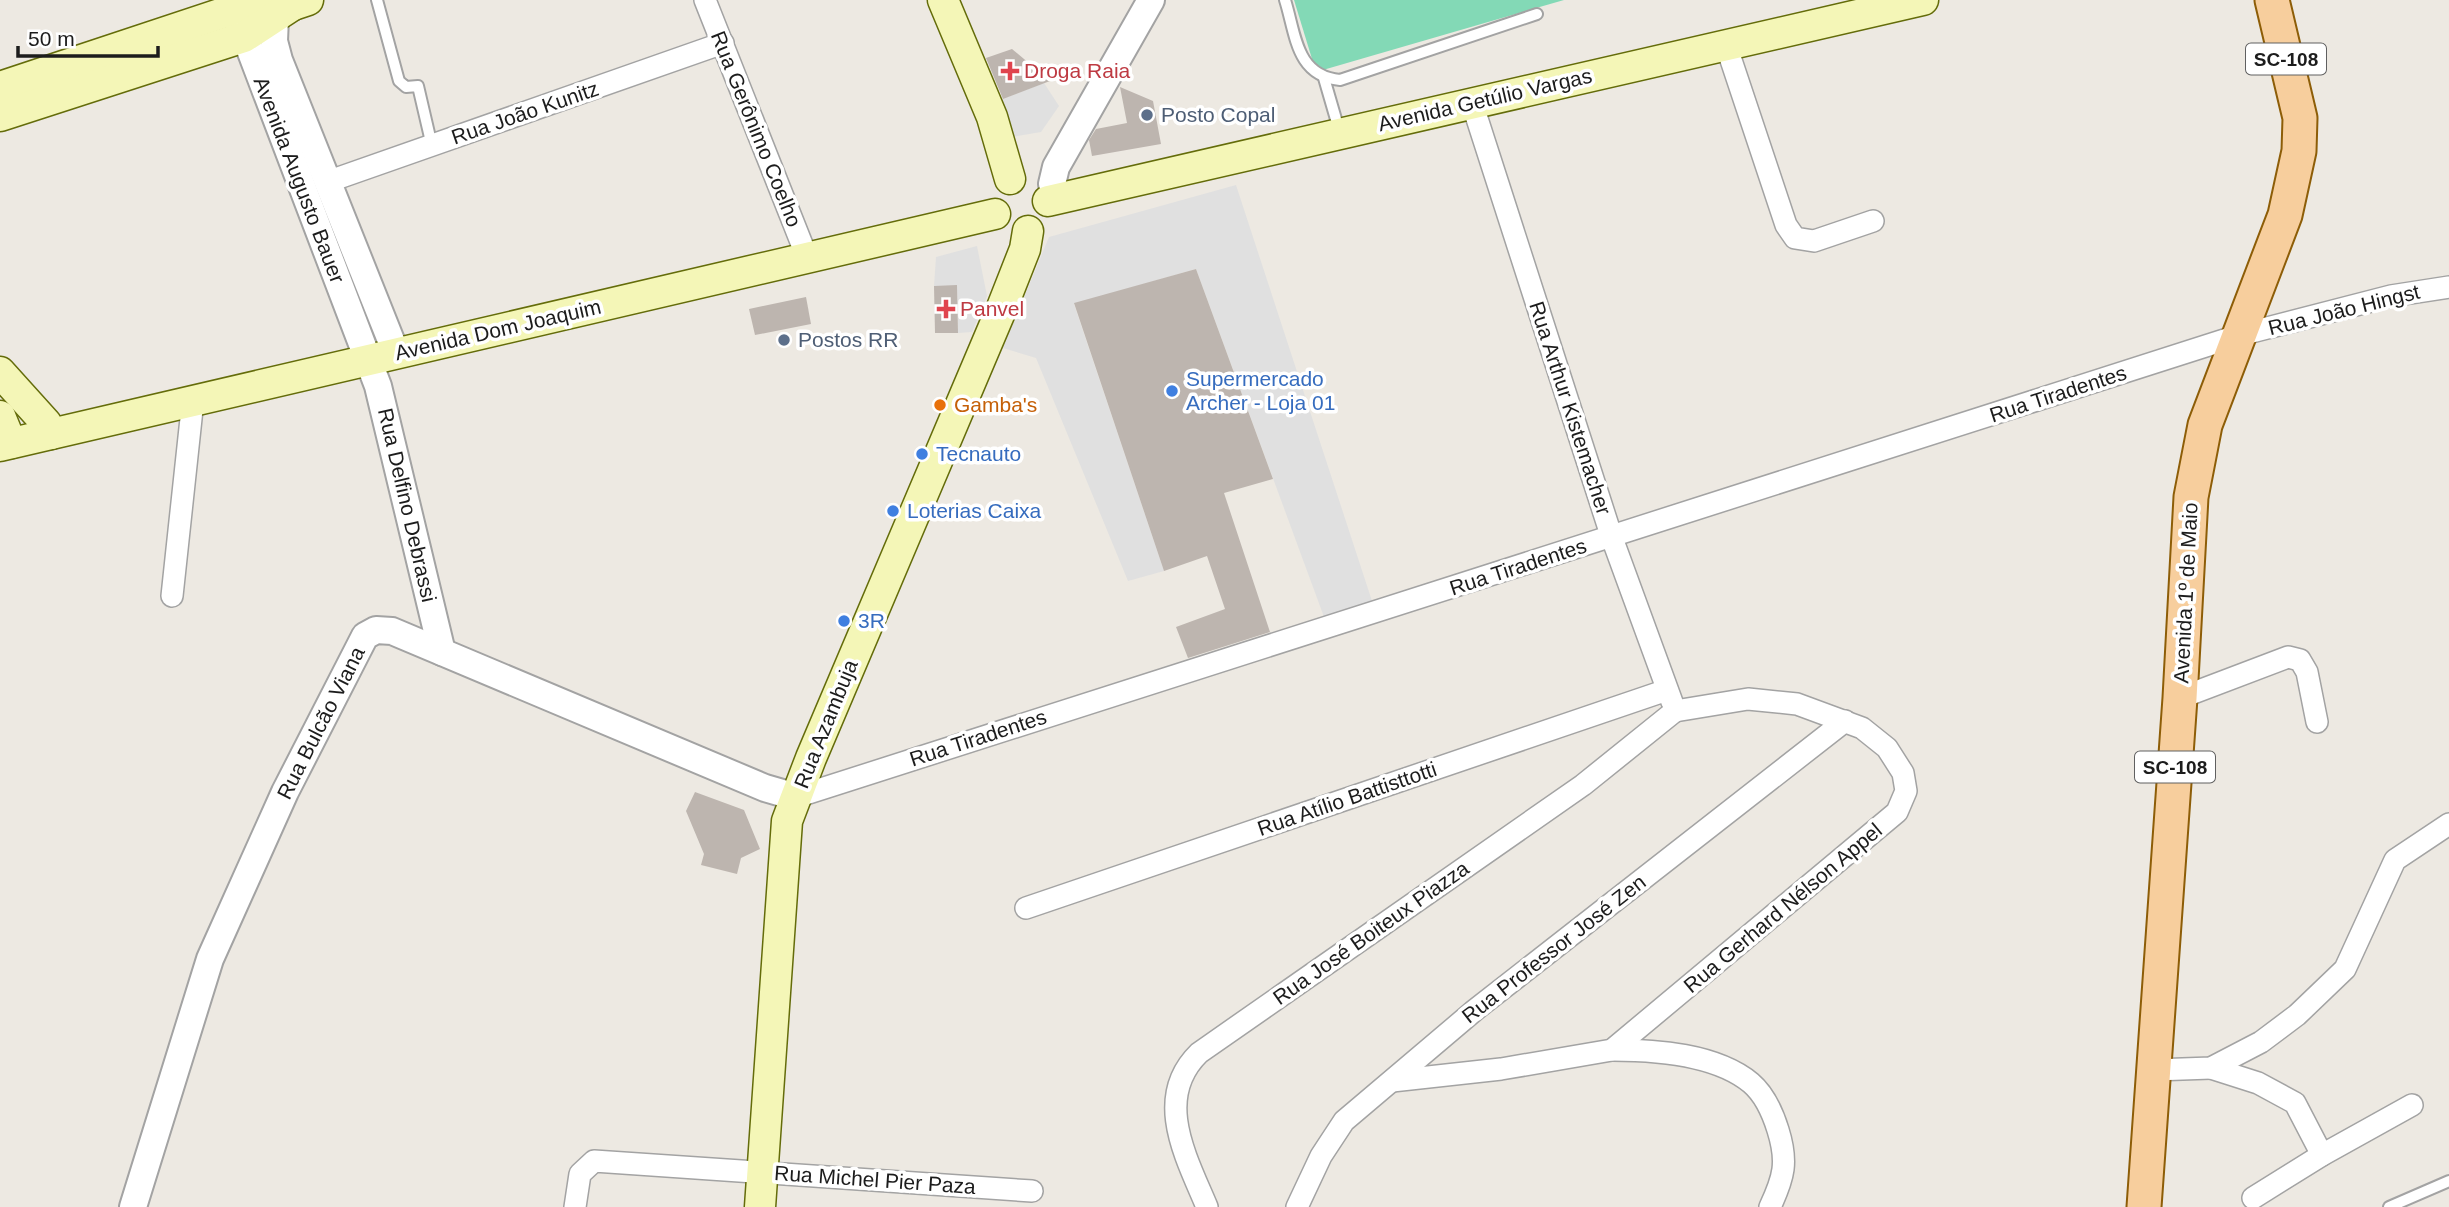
<svg xmlns="http://www.w3.org/2000/svg" width="2449" height="1207" font-family="Arial,sans-serif">
  <style>
    .pitch { fill: #83d9b6 }
    .parking { fill: #e0e0e0 }
    .building { fill: #bdb5af }
    .lines { fill: none; stroke-linecap: round; stroke-linejoin: round }
    .service-casing { stroke: #a3a3a3; stroke-width: 14 }
    .minor-casing { stroke: #a3a3a3; stroke-width: 24 }
    .tertiary-casing { stroke: #a3a3a3; stroke-width: 30 }
    .secondary-casing { stroke: #646c0a; stroke-width: 33 }
    .primary-casing { stroke: #8d5d07; stroke-width: 37 }
    .service { stroke: #fff; stroke-width: 10 }
    .minor { stroke: #fff; stroke-width: 21 }
    .tertiary { stroke: #fff; stroke-width: 26 }
    .secondary { stroke: #f4f6b7; stroke-width: 30 }
    .primary { stroke: #f7ce9d; stroke-width: 33 }
    .health-dot { fill: #e0444e; stroke: #fff; stroke-width: 2.5 }
    .service-dot { fill: #5c6f8a; stroke: #fff; stroke-width: 2.5 }
    .shop-dot { fill: #3f7fe0; stroke: #fff; stroke-width: 2.5 }
    .food-dot { fill: #e8710a; stroke: #fff; stroke-width: 2.5 }
    .labels { text-anchor: middle; stroke-width: 7; stroke-linejoin: round; paint-order: stroke }
    .shield { fill: #fff; stroke: #606060; stroke-width: 2 }
    .shield-label { font-size: 19px; font-weight: bold; fill: #1c1c1c }
    .health-label { font-size: 21px; fill: #be3a42; stroke: #fff; text-anchor: start }
    .street-label { font-size: 21px; fill: #1c1c1c; stroke: #fff }
    .service-label { font-size: 21px; fill: #4e5e75; stroke: #fff; text-anchor: start }
    .shop-label { font-size: 21px; fill: #366cbe; stroke: #fff; text-anchor: start }
    .food-label { font-size: 21px; fill: #c56008; stroke: #fff; text-anchor: start }
  </style>
  <rect width="100%" height="100%" fill="#ede9e2"/>
  <!-- pitch -->
  <path class="pitch" d="M1294 0H1564L1316 72Z"/>
  <!-- parking -->
  <g class="parking">
    <path d="M1044 83 1059 106 1041 132 1012 137 994 102Z"/>
    <path d="M1236 185 1372 601 1324 617 1196 269 1074 304 1164 571 1128 581 1036 358 1003 348 1049 237Z"/>
    <path d="M977 246 987 296 972 332 958 333 957 286H934L936 257Z"/>
  </g>
  <!-- building -->
  <g class="building">
    <path d="M1012 49 1050 81 1003 99 986 58Z"/>
    <path d="M1120 87 1153 101 1161 144 1092 156 1089 140 1096 129 1127 123Z"/>
    <path d="M1196 269 1273 479 1224 493 1270 632 1188 658 1176 627 1225 609 1207 556 1164 571 1074 303Z"/>
    <path d="M957 285 958 333H935L934 286Z"/>
    <path d="M806 297 811 324 755 335 749 309Z"/>
    <path d="M695 792 744 810 760 849 741 858 737 874 701 865 704 854 686 811Z"/>
  </g>
  <g class="lines">
    <defs>
      <g id="service">
        <path d="M377 0 399 81 406 87 418 86 432 146"/>
        <path d="M1285 0C1296 35 1296 76 1340 80L1537 14"/>
        <path d="M1324 78 1340 133"/>
        <path d="M2389 1207 2449 1181"/>
      </g>
      <g id="minor">
        <path d="M705 0 807 257"/>
        <path d="M1726 45 1786 225 1795 238 1814 241 1873 221"/>
        <path d="M1472 103 1612 538 1672 702"/>
        <path d="M327 182 723 43"/>
        <path d="M172 596 193 400"/>
        <path d="M2180 698 2288 657 2300 660 2307 672 2317 722"/>
        <path d="M796 797 2240 335 2391 296 2449 287"/>
        <path d="M1026 908 1667 690"/>
        <path d="M1612 1050C1656 1050 1716 1054 1751 1083 1764 1094 1773 1114 1778 1130 1788 1162 1784 1177 1770 1207"/>
        <path d="M2211 1068 2258 1083 2295 1103 2322 1155"/>
        <path d="M2154 1070 2211 1068 2261 1042 2297 1015 2345 969 2395 860 2449 824"/>
        <path d="M1392 1081 1501 1069 1612 1050 1897 812 1906 791 1903 773 1887 748 1862 728 1797 704 1748 699 1675 711"/>
        <path d="M2253 1198 2322 1155 2412 1105"/>
        <path d="M575 1207 580 1174 594 1161 1032 1191"/>
        <path d="M1207 1207C1186 1157 1153 1098 1199 1053L1583 785 1675 711"/>
        <path d="M1297 1207 1321 1156 1344 1121 1475 1010 1845 721"/>
      </g>
      <g id="tertiary">
        <path d="M238 18 378 386 442 652"/>
        <path d="M275 18 274 41 279 60 396 353"/>
        <path d="M1064 197 1057 193 1052 184 1056 167 1151 0"/>
        <path d="M133 1207 210 959 285 792 365 636 376 630 392 631 765 788 796 797"/>
      </g>
      <g id="secondary">
        <path d="M943 0 992 117 1010 179"/>
        <path d="M0 87 235 9 293 5 308 0"/>
        <path d="M0 116 244 37 293 5"/>
        <path d="M1048 201 1923 0"/>
        <path d="M0 372 46 423 51 434"/>
        <path d="M0 416 11 443"/>
        <path d="M0 446 995 214"/>
        <path d="M760 1207 787 821 811 758 1001 310 1025 249 1028 231"/>
      </g>
      <path id="primary" d="M2144 1207 2180 698 2191 497 2205 425 2285 215 2299 151 2300 118 2272 0"/>
    </defs>
    <!-- service casing -->
    <use href="#service" class="service-casing"/>
    <!-- minor casing -->
    <use href="#minor" class="minor-casing"/>
    <!-- tertiary casing -->
    <use href="#tertiary" class="tertiary-casing"/>
    <!-- secondary casing -->
    <use href="#secondary" class="secondary-casing"/>
    <!-- primary casing -->
    <use href="#primary" class="primary-casing"/>
    <!-- service -->
    <use href="#service" class="service"/>
    <!-- minor -->
    <use href="#minor" class="minor"/>
    <!-- tertiary -->
    <use href="#tertiary" class="tertiary"/>
    <!-- secondary -->
    <use href="#secondary" class="secondary"/>
    <!-- primary -->
    <use href="#primary" class="primary"/>
  </g>
  <!-- markers -->
  <g class="health-dot">
    <path d="M1006.5 60.5h7v7h7v7h-7v7h-7v-7h-7v-7h7z"/>
    <path d="M942.5 298.5h7v7h7v7h-7v7h-7v-7h-7v-7h7z"/>
  </g>
  <g class="service-dot">
    <circle cx="1147" cy="115" r="7"/>
    <circle cx="784" cy="340" r="7"/>
  </g>
  <g class="shop-dot">
    <circle cx="1172" cy="391" r="7"/>
    <circle cx="922" cy="454" r="7"/>
    <circle cx="893" cy="511" r="7"/>
    <circle cx="844" cy="621" r="7"/>
  </g>
  <circle class="food-dot" cx="940" cy="405" r="7"/>
  <g class="labels">
    <!-- shield labels -->
    <g class="shield">
      <rect x="2246" y="43.5" width="80" height="31" rx="5"/>
      <rect x="2135" y="751.5" width="80" height="31" rx="5"/>
    </g>
    <g class="shield-label">
      <text x="2286" y="66">SC-108</text>
      <text x="2175" y="774">SC-108</text>
    </g>
    <!-- health labels -->
    <g class="health-label">
      <text x="1024" y="78">Droga Raia</text>
      <text x="960" y="316">Panvel</text>
    </g>
    <!-- street labels -->
    <g class="street-label">
      <text transform="translate(1485 100) rotate(-13)" y="7">Avenida Getúlio Vargas</text>
      <text transform="translate(525 113) rotate(-19)" y="7">Rua João Kunitz</text>
      <text transform="translate(756 129) rotate(68)" y="7">Rua Gerônimo Coelho</text>
      <text transform="translate(299 180) rotate(69)" y="7">Avenida Augusto Bauer</text>
      <text transform="translate(2344 310) rotate(-14)" y="7">Rua João Hingst</text>
      <text transform="translate(498 330) rotate(-13)" y="7">Avenida Dom Joaquim</text>
      <text transform="translate(2058 394) rotate(-18)" y="7">Rua Tiradentes</text>
      <text transform="translate(1570 408) rotate(72)" y="7">Rua Arthur Kistemacher</text>
      <text transform="translate(407 505) rotate(77)" y="7">Rua Delfino Debrassi</text>
      <text transform="translate(1518 567) rotate(-18)" y="7">Rua Tiradentes</text>
      <text transform="translate(2186 593) rotate(-87)" y="7">Avenida 1º de Maio</text>
      <text transform="translate(321 723) rotate(-63)" y="7">Rua Bulcão Viana</text>
      <text transform="translate(826 724) rotate(-68)" y="7">Rua Azambuja</text>
      <text transform="translate(978 738) rotate(-18)" y="7">Rua Tiradentes</text>
      <text transform="translate(1347 799) rotate(-19)" y="7">Rua Atílio Battisttotti</text>
      <text transform="translate(1783 908) rotate(-40)" y="7">Rua Gerhard Nélson Appel</text>
      <text transform="translate(1371 933) rotate(-35)" y="7">Rua José Boiteux Piazza</text>
      <text transform="translate(1554 949) rotate(-38)" y="7">Rua Professor José Zen</text>
      <text transform="translate(875 1180) rotate(4)" y="7">Rua Michel Pier Paza</text>
    </g>
    <!-- service labels -->
    <g class="service-label">
      <text x="1161" y="122">Posto Copal</text>
      <text x="798" y="347">Postos RR</text>
    </g>
    <!-- shop labels -->
    <g class="shop-label">
      <text x="1186" y="386">Supermercado<tspan x="1186" dy="24">Archer - Loja 01</tspan></text>
      <text x="936" y="461">Tecnauto</text>
      <text x="907" y="518">Loterias Caixa</text>
      <text x="858" y="628">3R</text>
    </g>
    <!-- food labels -->
    <g class="food-label">
      <text x="954" y="412">Gamba's</text>
    </g>
  </g>
  <!-- scale -->
  <path d="M18 46v10h140v-10" fill="none" stroke="#1c1c1c" stroke-width="3.5"/>
  <text x="28" y="46" font-size="21" fill="#1c1c1c" stroke="#ffffff" stroke-width="5" paint-order="stroke">50 m</text>
</svg>
